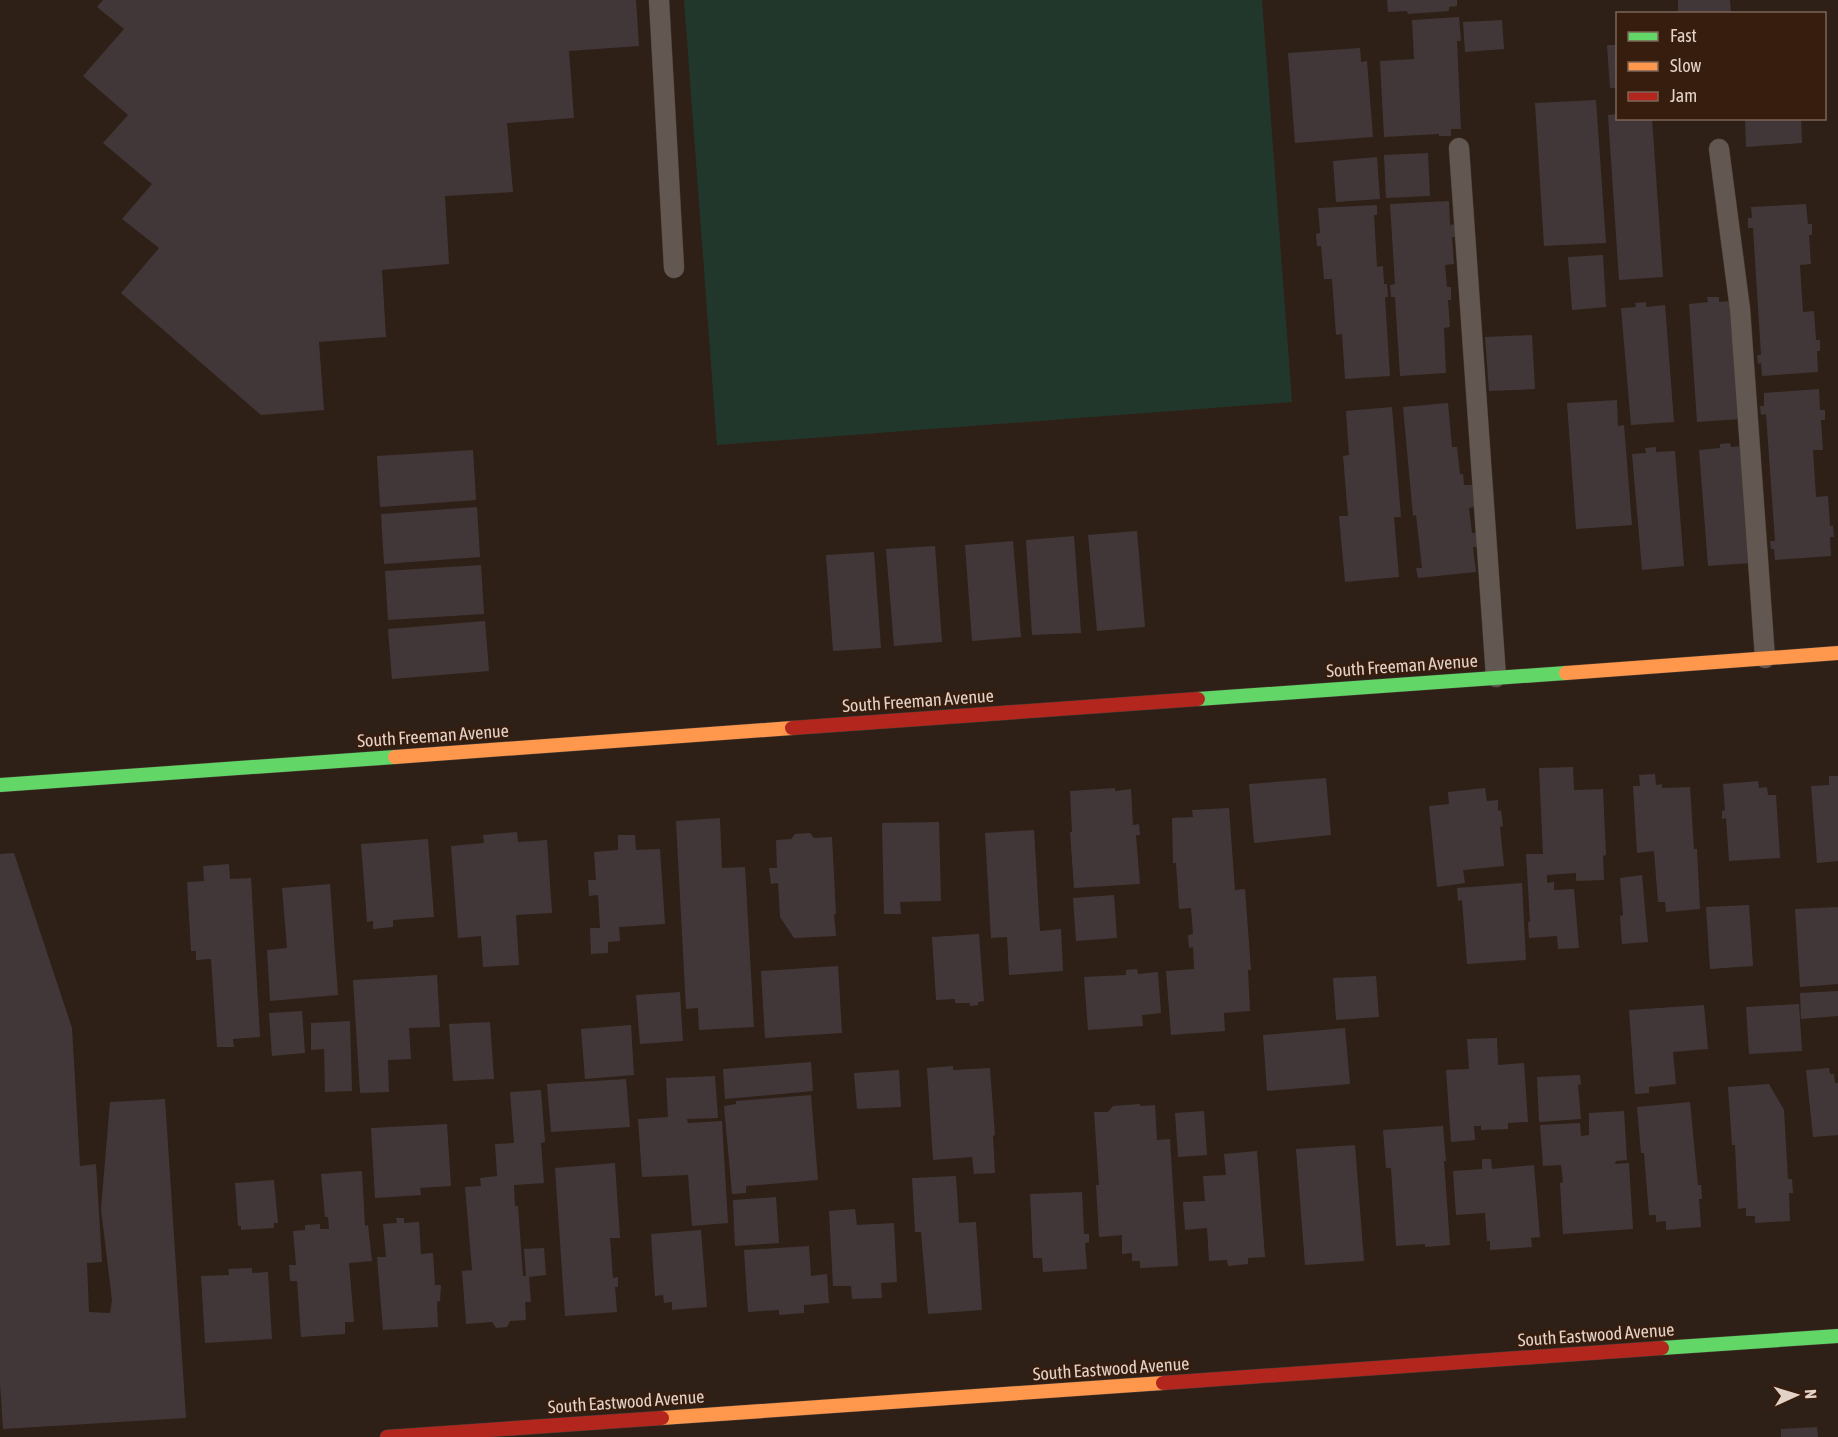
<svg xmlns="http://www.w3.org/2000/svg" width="1838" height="1437" font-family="'Asap Condensed',sans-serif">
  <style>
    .green { fill: #22372b }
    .building { fill: #423738 }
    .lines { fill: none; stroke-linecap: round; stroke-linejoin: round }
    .lane-casing { stroke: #473b34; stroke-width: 21 }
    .fast-casing { stroke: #473b34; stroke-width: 15 }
    .slow-casing { stroke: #473b34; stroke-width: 15 }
    .jam-casing { stroke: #473b34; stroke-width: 15 }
    .lane { stroke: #635751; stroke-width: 20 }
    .fast { stroke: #63d668; stroke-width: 14 }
    .slow { stroke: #ff974d; stroke-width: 14 }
    .jam { stroke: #b3261e; stroke-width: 14 }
    .labels { text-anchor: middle; stroke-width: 5; stroke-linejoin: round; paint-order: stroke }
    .street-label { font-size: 18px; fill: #e3d2c8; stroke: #371d0e }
  </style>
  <rect width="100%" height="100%" fill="#2e2017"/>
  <!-- green -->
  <path class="green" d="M684 0H1262L1292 402 717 445Z"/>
  <!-- building -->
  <g class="building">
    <path d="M103 0H636L639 46 569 51 574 118 507 123 513 192 445 196 449 264 382 270 386 337 319 342 324 410 261 415 121 293 159 248 122 219 152 184 103 143 128 115 83 76 124 29 97 7Z"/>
    <path d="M1387 0H1457V6L1449 7V11L1408 14 1407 11 1388 12Z"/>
    <path d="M1678 0H1730L1731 14H1678Z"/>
    <path d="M1459 17 1461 41H1457L1461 129H1451V136H1439V134L1384 137 1380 61 1414 59 1412 20Z"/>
    <path d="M1502 20 1504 49 1465 52 1463 22Z"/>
    <path d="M1607 45H1618V88H1610Z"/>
    <path d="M1360 48 1361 62 1367 61 1373 137 1295 143 1288 53Z"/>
    <path d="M1596 100 1606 243 1544 246 1535 103Z"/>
    <path d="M1618 114V118H1652L1663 277 1619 280 1608 115Z"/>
    <path d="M1745 118H1801L1802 143 1746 147Z"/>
    <path d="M1428 153 1430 196 1386 198 1384 155Z"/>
    <path d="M1377 157 1380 199 1336 202 1333 161Z"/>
    <path d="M1449 201 1450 225 1455 224V237H1452L1454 264 1445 265 1447 287H1451V300H1448L1450 327 1444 328 1446 373 1400 376 1395 297H1391L1390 285 1395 284 1390 204Z"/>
    <path d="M1806 204 1808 224H1812V235H1809L1811 264 1800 265 1803 312 1814 311 1816 340H1820V351H1817L1818 372 1762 376 1761 363 1758 364 1757 355H1761L1753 228H1748V218H1752L1751 207Z"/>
    <path d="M1377 205V215H1374L1377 267 1383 266 1384 284H1387L1388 297H1385L1390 376 1345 379 1342 334 1336 335 1332 279H1324L1321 246H1317L1316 234 1320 233 1318 208Z"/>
    <path d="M1603 255 1606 307 1572 310 1568 257Z"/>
    <path d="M1707 297H1719V302L1732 301 1741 419 1697 422 1689 304 1708 302Z"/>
    <path d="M1646 302V307L1665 305 1674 422 1631 425 1621 308 1636 307 1635 303Z"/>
    <path d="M1532 335 1535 389 1489 391 1485 337Z"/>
    <path d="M1819 389 1820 410H1825V420H1821L1823 450H1813L1816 497 1828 496 1830 526H1833L1834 537H1830L1831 556 1775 560 1774 549H1771L1770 541H1775L1766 414 1761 415 1760 406H1764V393Z"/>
    <path d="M1617 400 1618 426 1624 425 1632 525 1576 529 1567 403Z"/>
    <path d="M1448 403 1452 447H1457L1460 474H1463L1464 485H1473L1475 507 1469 508 1472 533H1476L1477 547H1473L1476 572 1418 578 1416 568H1422L1416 515 1413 516 1403 407Z"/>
    <path d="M1392 407 1401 517H1394L1399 577 1345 582 1339 516H1348L1343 456 1349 455 1346 411Z"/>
    <path d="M1730 443 1731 447 1743 446 1751 563 1708 566 1699 450 1720 448V444Z"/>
    <path d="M1656 447V452L1675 451 1684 566 1642 570 1632 454 1646 453 1645 448Z"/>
    <path d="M473 450 476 500 380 507 377 456Z"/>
    <path d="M477 507 480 557 384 564 381 514Z"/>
    <path d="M1137 531 1145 627 1097 631 1088 535Z"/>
    <path d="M1074 536 1081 633 1032 635 1026 540Z"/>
    <path d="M1013 541 1021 637 972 641 965 545Z"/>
    <path d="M935 546 942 642 894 646 886 549Z"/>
    <path d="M874 552 881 648 833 651 826 555Z"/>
    <path d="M481 565 484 614 388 620 385 571Z"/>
    <path d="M485 621 489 671 392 679 388 629Z"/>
    <path d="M1573 767 1574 790 1603 789 1606 855 1603 856 1604 880 1576 881V873L1547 875V883L1554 882V890L1574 889 1579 948 1558 949 1557 936 1529 938 1528 922H1530L1526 854H1543L1539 768Z"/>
    <path d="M1655 774 1656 785 1662 784V788L1690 787 1694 849H1697L1700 909 1666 912 1665 902H1658L1654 851 1637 853 1633 786H1640L1639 775Z"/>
    <path d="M1829 776H1838V861L1817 863 1811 786 1829 785Z"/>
    <path d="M1326 778 1331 835 1254 843 1249 784Z"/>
    <path d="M1758 781 1759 788 1767 787 1768 795H1776L1780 858 1729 861 1726 818 1722 819V811L1725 810 1723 784Z"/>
    <path d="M1115 788V791L1131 789 1133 825 1139 824 1140 835H1136L1140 884 1074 888 1070 832H1072L1070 791Z"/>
    <path d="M1485 788 1487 801 1498 800V811L1501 810 1503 826 1500 827 1504 866 1463 870 1465 883 1437 887 1429 806 1449 804 1448 792Z"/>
    <path d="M1229 808 1235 890 1245 889 1251 970H1248L1250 1011 1224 1013 1225 1031 1171 1035 1166 971 1194 969 1193 947 1189 948 1188 935 1193 934 1191 908 1179 909 1176 863H1173L1172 818 1193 817 1192 810Z"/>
    <path d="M720 818 722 868 745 867 754 1027 699 1030 698 1008 686 1009 676 821Z"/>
    <path d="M939 822 941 901 900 902 901 914H884L882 823Z"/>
    <path d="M1034 830 1040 931 1061 929 1063 971 1009 975 1007 937 991 938 985 833Z"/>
    <path d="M517 832 518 842 547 840 552 913 516 915 519 965 483 967 481 936 458 938 451 846 484 843 483 835Z"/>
    <path d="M810 833 814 838 832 837 836 914H834L836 936 794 938 780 917 778 883 771 884 769 868H777L776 840 791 839 795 834Z"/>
    <path d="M618 835H635L636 850 660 849 665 924 619 927 620 941 608 942V953L591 954 590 928H600L598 895 589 896 588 880H596L594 852 618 850Z"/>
    <path d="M428 839 434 917 393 920V927L373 929V921L367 922 361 844Z"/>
    <path d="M14 853 72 1028 80 1166 96 1164 102 1262 87 1263 89 1312 110 1313 112 1300 101 1209 110 1102 165 1099 186 1418 3 1429 0 1383V854Z"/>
    <path d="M229 864 230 879 251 878 260 1037 233 1039 234 1047H217L211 959 196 960V951H191L187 882 204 881 203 866Z"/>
    <path d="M1642 875 1648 942 1622 944 1620 916 1623 915 1620 878Z"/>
    <path d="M1522 883 1526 960 1467 964 1462 900 1458 901 1457 888Z"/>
    <path d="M330 884 338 995 270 1001 267 950 287 948 282 888Z"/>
    <path d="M1114 895 1117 938 1076 941 1073 898Z"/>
    <path d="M1749 905 1753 966 1710 969 1706 907Z"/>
    <path d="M1838 907V984L1800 987 1795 909Z"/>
    <path d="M979 934 984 1001 978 1002V1005L970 1006V1003H955V999L936 1000 932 937Z"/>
    <path d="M838 966 842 1033 765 1038 761 971Z"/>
    <path d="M1137 969 1138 974 1158 972 1161 1013 1142 1015 1143 1026 1088 1030 1084 977 1126 975V970Z"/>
    <path d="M437 975 440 1027 409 1028 411 1059 388 1060 389 1092 360 1093 353 980Z"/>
    <path d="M1376 976 1379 1017 1336 1020 1333 978Z"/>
    <path d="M1838 991V1016L1801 1019 1800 993Z"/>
    <path d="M680 992 683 1041 640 1044 636 995Z"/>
    <path d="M1799 1004 1802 1051 1749 1054 1746 1007Z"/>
    <path d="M1704 1005 1708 1049 1673 1052 1676 1084 1649 1087V1093L1635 1094 1629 1010Z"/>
    <path d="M302 1011 305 1053 272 1056 269 1013Z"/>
    <path d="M350 1021 352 1091 325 1092 324 1049 311 1050V1023Z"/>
    <path d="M490 1022 494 1079 453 1081 449 1024Z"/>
    <path d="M631 1025 634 1075 585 1079 581 1029Z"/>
    <path d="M1345 1028 1350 1084 1267 1091 1263 1035Z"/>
    <path d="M1497 1038 1498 1065 1524 1063 1528 1122 1508 1123V1129L1481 1130V1126H1474L1475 1140 1451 1142 1446 1070 1469 1069 1467 1039Z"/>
    <path d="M811 1062 813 1091 725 1099 723 1069Z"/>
    <path d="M953 1066V1070L990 1068 995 1135 993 1136 995 1173 974 1174 972 1157 933 1160 927 1068Z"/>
    <path d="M1829 1068 1830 1074H1834L1835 1083H1838V1135L1813 1137 1806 1070Z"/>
    <path d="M899 1070 901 1107 857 1109 854 1073Z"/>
    <path d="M1580 1075 1581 1084 1578 1085 1581 1119 1539 1122 1537 1077Z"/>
    <path d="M715 1076 718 1118 687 1119 688 1123 722 1121 728 1223 692 1226 688 1175 642 1177 638 1119 668 1117 666 1078Z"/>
    <path d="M626 1079 630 1127 551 1132 547 1084Z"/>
    <path d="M1769 1084 1784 1110 1788 1179H1792L1793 1193H1789L1790 1221 1755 1223V1216H1746V1208L1738 1209 1735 1145H1732L1728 1087Z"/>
    <path d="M541 1090 545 1142 541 1143 544 1183 514 1185 515 1206H518L523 1276H526L524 1249 544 1248 546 1275 529 1277 531 1302H525L526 1320 510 1321 507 1327 496 1328 492 1322 466 1324 462 1271 472 1270 465 1187 481 1186 480 1178 497 1176 495 1144 514 1143 510 1092Z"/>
    <path d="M811 1095 818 1180 746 1186V1193L732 1194 724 1106 736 1104V1101Z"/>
    <path d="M1690 1102 1698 1185H1701L1702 1199H1699L1701 1227 1666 1230V1221L1656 1222V1215H1649L1644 1153H1641L1637 1107Z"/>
    <path d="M1140 1104V1106L1155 1105 1157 1140 1170 1139 1178 1266 1140 1268V1261H1132V1253L1122 1254V1235L1099 1237 1096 1185H1099L1094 1112H1108L1113 1106Z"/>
    <path d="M1204 1111 1207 1155 1178 1157 1175 1113Z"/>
    <path d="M1624 1111 1627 1160 1616 1161 1615 1164 1629 1163 1633 1229 1563 1234 1560 1183 1563 1182 1561 1165 1543 1166 1540 1125 1580 1123 1581 1136 1589 1135V1113Z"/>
    <path d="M447 1124 451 1186 420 1188 421 1195 375 1198 371 1128Z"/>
    <path d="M1443 1126 1446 1161H1444L1450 1245 1425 1247V1244L1396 1246 1391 1168H1386L1383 1130Z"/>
    <path d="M1355 1145 1364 1261 1305 1265 1296 1149Z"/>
    <path d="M1257 1151 1265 1257 1248 1258V1264L1228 1266 1227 1260 1209 1261 1207 1228 1185 1230 1183 1202 1205 1201 1203 1176 1226 1175 1224 1154Z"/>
    <path d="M1482 1159H1491L1492 1169 1534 1165 1540 1237 1531 1238 1532 1247 1490 1250V1241H1487L1485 1213 1456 1215 1453 1171 1482 1169Z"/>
    <path d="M615 1163 620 1238H610L613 1278 618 1277V1287H615L617 1312 565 1316 555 1168Z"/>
    <path d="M362 1171 365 1226 368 1225 372 1261 349 1263 354 1322H345V1334L301 1337 297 1281H290L289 1265H296L293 1231 305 1230V1225L320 1224V1229H329L328 1217H325L321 1174Z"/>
    <path d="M956 1176 959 1223 976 1222 982 1310 928 1314 921 1232H915L912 1178Z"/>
    <path d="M274 1180 278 1223H274V1228L241 1230V1226H238L235 1183Z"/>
    <path d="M1082 1192 1084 1234H1089V1242L1085 1243 1087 1269 1043 1272 1042 1258H1033L1030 1194Z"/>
    <path d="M776 1197 779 1243 735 1246 733 1200Z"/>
    <path d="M855 1209 857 1225 894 1223 897 1282 881 1283 882 1298 852 1299 851 1286H833L829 1211Z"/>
    <path d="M396 1218H404V1223L419 1222 421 1254 433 1253 435 1285H441L440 1301 437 1302 438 1327 383 1330 377 1257H386L383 1224 397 1223Z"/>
    <path d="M701 1230 707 1307 672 1310V1302L664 1303 663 1295 655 1296 651 1234Z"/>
    <path d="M809 1246 811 1276 827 1274 829 1303 804 1305V1313L779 1315V1310L748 1312 744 1250Z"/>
    <path d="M252 1268V1273L268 1272 272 1339 205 1343 201 1276 229 1275 228 1269Z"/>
    <path d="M1817 1427 1818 1437H1781V1429Z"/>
  </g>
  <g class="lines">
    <defs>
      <g id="lane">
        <path d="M659 0 674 268"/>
        <path d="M1459 148 1496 677"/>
        <path d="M1719 149 1740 309 1765 658"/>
      </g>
      <g id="fast">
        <path d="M1198 699 1566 673"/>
        <path d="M0 785 395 757"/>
        <path d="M1662 1348 1838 1336"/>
      </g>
      <g id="slow">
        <path d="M1566 673 1838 653"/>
        <path d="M395 757 792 728"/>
        <path d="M662 1418 1163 1383"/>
      </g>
      <g id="jam">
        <path d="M792 728 1198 699"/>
        <path d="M1163 1383 1662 1348"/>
        <path d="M387 1437 662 1418"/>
      </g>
    </defs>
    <!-- lane casing -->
    <use href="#lane" class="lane-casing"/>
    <!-- fast casing -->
    <use href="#fast" class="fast-casing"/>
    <!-- slow casing -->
    <use href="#slow" class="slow-casing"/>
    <!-- jam casing -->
    <use href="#jam" class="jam-casing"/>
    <!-- lane -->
    <use href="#lane" class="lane"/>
    <!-- fast -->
    <use href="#fast" class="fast"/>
    <!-- slow -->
    <use href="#slow" class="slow"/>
    <!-- jam -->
    <use href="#jam" class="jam"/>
  </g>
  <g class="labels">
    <!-- street labels -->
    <g class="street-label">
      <text transform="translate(1402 666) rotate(-4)" y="6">South Freeman Avenue</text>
      <text transform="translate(918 701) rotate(-4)" y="6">South Freeman Avenue</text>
      <text transform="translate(433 736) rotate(-4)" y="6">South Freeman Avenue</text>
      <text transform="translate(1596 1335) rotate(-4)" y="6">South Eastwood Avenue</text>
      <text transform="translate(1111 1369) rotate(-4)" y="6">South Eastwood Avenue</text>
      <text transform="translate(626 1402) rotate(-4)" y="6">South Eastwood Avenue</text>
    </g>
  </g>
  <!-- legend -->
  <rect x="1616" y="12" width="210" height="108" fill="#371d0e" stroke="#7c6558" stroke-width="1.5"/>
  <rect x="1628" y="32" width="30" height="9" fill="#63d668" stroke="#7c6558" stroke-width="1.5"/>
  <text x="1670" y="42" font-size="18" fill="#e3d2c8">Fast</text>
  <rect x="1628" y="62" width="30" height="9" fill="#ff974d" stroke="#7c6558" stroke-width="1.5"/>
  <text x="1670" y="72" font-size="18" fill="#e3d2c8">Slow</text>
  <rect x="1628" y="92" width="30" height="9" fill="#b3261e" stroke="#7c6558" stroke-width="1.5"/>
  <text x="1670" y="102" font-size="18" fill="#e3d2c8">Jam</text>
  <!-- north arrow -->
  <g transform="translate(1796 1395) rotate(86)" stroke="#371d0e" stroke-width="4.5" paint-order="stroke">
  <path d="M0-4.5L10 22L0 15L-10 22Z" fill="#e3d2c8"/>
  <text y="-9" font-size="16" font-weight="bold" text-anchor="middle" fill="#e3d2c8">N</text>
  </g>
</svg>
